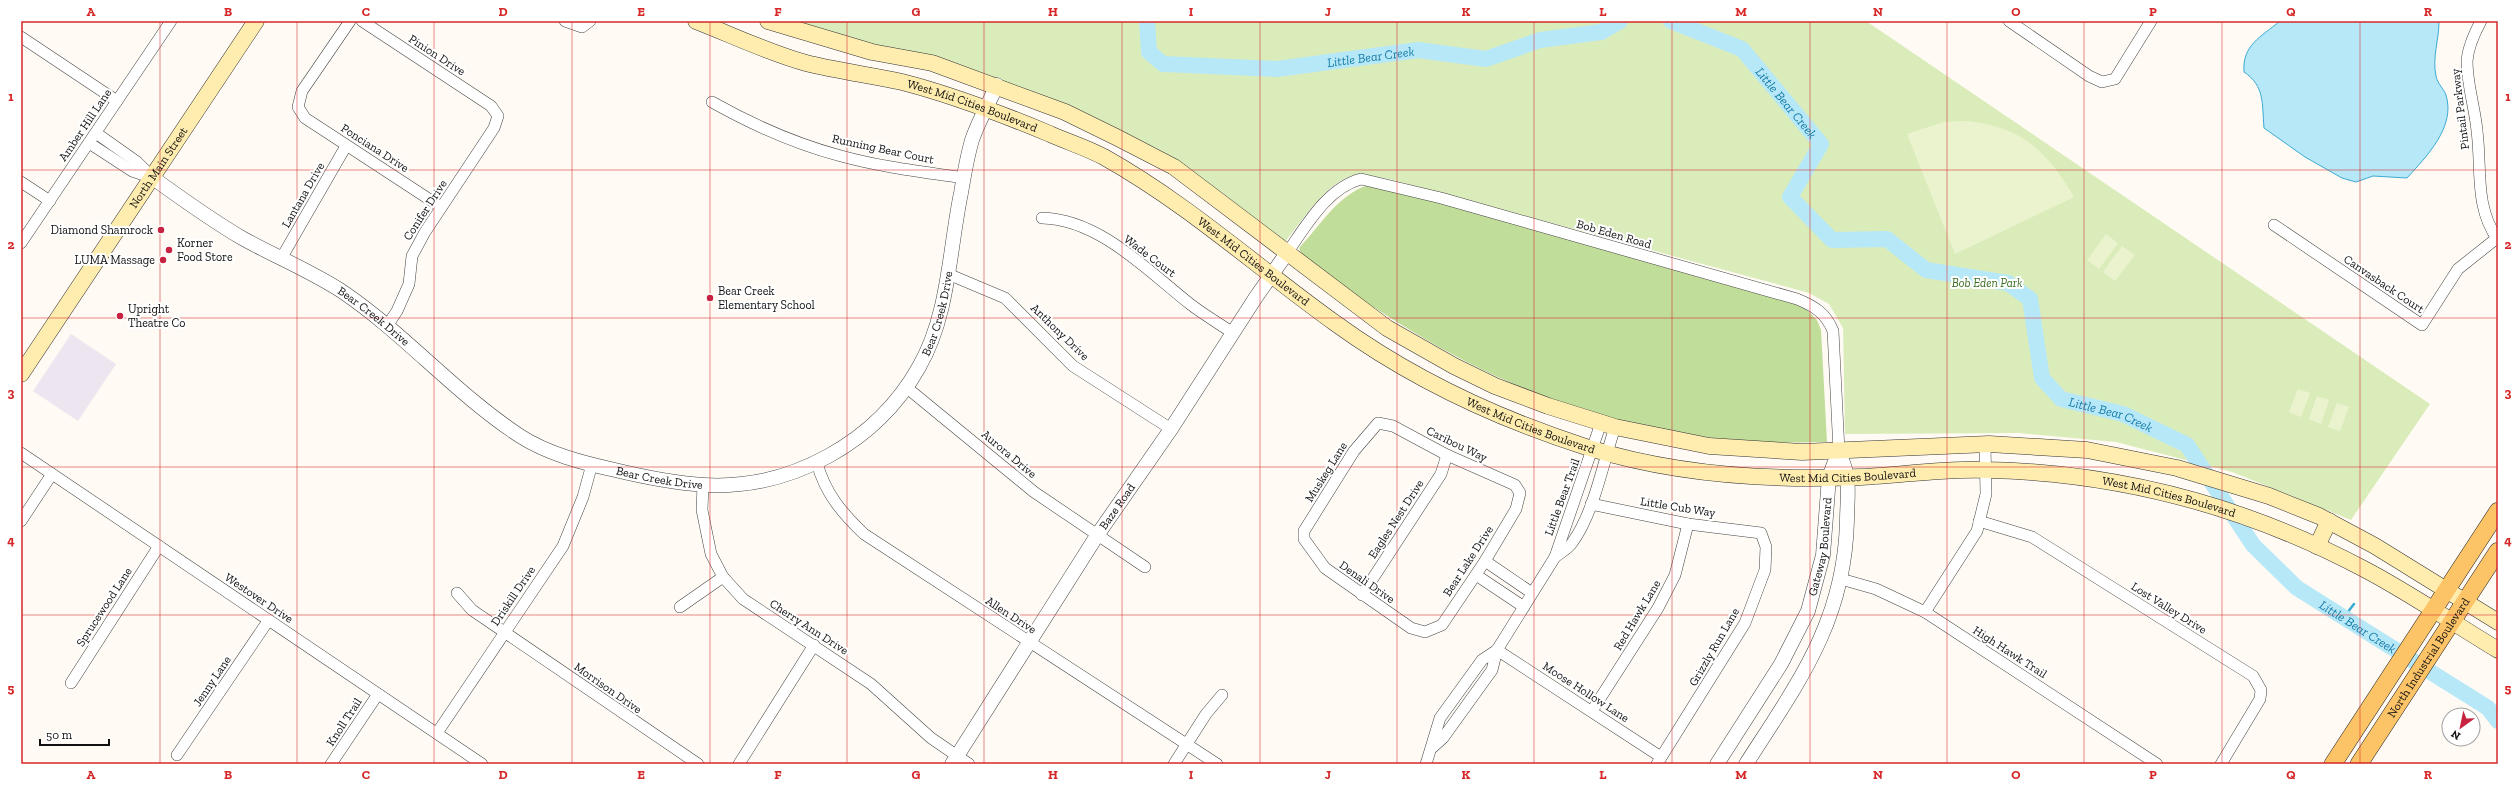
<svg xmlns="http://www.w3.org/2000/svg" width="2519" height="785" font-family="'Zilla Slab',serif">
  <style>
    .industrial { fill: #ede5ef }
    .green { fill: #dbecbb }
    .forest { fill: #c1dd9a }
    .pitch { fill: #ebf3ce }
    .water { fill: #b7e8f8; stroke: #3baad2 }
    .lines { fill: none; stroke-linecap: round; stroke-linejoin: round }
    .stream { stroke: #3baad2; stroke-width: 2.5 }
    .river { stroke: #b7e8f8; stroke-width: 16 }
    .minor-casing { stroke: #444; stroke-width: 12 }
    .tertiary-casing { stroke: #444; stroke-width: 15 }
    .secondary-casing { stroke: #333; stroke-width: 17 }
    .primary-casing { stroke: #222; stroke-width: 18 }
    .minor { stroke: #fff; stroke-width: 11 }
    .tertiary { stroke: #fff; stroke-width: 14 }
    .secondary { stroke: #ffecaf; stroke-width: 16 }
    .primary { stroke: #fcc467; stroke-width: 17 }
    .grid { fill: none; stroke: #d62828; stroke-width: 1; stroke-opacity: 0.55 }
    .poi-dot { fill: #c72340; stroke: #fff; stroke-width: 1.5 }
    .labels { text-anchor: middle; stroke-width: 4; stroke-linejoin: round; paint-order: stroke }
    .street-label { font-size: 12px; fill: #111; stroke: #fff }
    .poi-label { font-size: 12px; fill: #111; stroke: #fff; text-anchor: start }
    .park-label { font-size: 12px; font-style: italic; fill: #386c1d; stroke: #fff }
    .water-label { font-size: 13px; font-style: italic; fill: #147ba8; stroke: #fff }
    .neatline { fill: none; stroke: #d62828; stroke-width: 1.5 }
    .grid-label { font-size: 13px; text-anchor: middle; font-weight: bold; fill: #d62828 }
  </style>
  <rect width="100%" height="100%" fill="#fffbf4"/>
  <!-- industrial -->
  <path class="industrial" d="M71 334 116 364 78 421 33 391Z"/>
  <!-- green -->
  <path class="green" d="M781 21H1866L2430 404 2351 520 2232 472 2116 442 2019 433 1845 434 1843 328 1829 304 1809 293 1393 180C1381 178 1367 174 1356 175 1328 179 1302 221 1285 242L1177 161 1121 132Z"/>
  <!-- forest -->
  <path class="forest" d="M1369 185 1385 187 1803 306 1817 320 1821 330 1827 442C1620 449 1464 379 1302 256L1299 248C1320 226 1339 193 1369 185Z"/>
  <!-- pitch -->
  <g class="pitch">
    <path d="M1966 121C2021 126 2047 151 2074 197L1955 254 1907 134 1944 122Z"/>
    <path d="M2106 234 2118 243 2099 269 2087 260Z"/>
    <path d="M2122 246 2135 255 2115 281 2103 272Z"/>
    <path d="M2298 389 2310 393 2301 417 2289 412Z"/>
    <path d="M2317 396 2329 400 2321 424 2309 419Z"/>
    <path d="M2337 403 2349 407 2340 431 2328 427Z"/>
  </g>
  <!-- water -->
  <path class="water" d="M2280 21H2439C2439 40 2432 58 2436 76 2437 83 2444 89 2446 95 2456 127 2426 157 2407 178L2373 176 2356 182 2342 178 2305 157 2264 128C2262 104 2265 86 2244 72 2242 45 2261 37 2280 21Z"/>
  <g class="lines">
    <!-- stream -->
    <path class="stream" d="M2344 617 2354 604"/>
    <!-- river -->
    <g class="river">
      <path id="s1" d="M1147 21 1149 52 1163 64 1277 69 1418 50 1486 59 1540 40 1601 32 1620 21"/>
      <path id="s2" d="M1671 21 1742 49 1821 144 1790 197 1832 240 1887 239 1926 270 2008 283 2030 299 2042 378 2061 399 2123 414 2187 445 2253 545 2297 588 2488 708 2498 721"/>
    </g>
    <defs>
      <g id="minor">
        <path d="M350 21 302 91 298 107 305 118 441 207"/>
        <path d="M362 21 491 106 498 116 494 128 425 232 412 256 409 284 397 311 387 326"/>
        <path d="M565 21 582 27 590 21"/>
        <path d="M2009 21 2089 76 2102 82 2115 79 2151 21"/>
        <path d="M2481 21C2474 34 2468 47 2467 61 2467 85 2475 108 2477 131 2482 169 2474 206 2498 240"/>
        <path d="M21 37 117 101"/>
        <path d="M712 102C753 125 795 144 841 156 881 167 923 172 964 178"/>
        <path d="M96 133 137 162 151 176"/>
        <path d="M89 143 132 171 153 178"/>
        <path d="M21 182 50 201"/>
        <path d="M1042 218C1099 219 1148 271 1190 304 1203 314 1218 323 1233 333"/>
        <path d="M2274 225 2422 325 2458 269 2497 238"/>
        <path d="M21 243 171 21"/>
        <path d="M1287 253C1306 226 1327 188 1361 179L1441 198 1797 299C1814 306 1826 313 1833 331L1839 451"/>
        <path d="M282 257 346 146"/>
        <path d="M948 274 1005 298 1073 366 1171 429"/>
        <path d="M906 387 1034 492 1145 567"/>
        <path d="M1378 423 1393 426 1447 455 1515 485 1520 493 1516 509 1485 561 1442 625 1425 632 1411 628 1325 568 1304 539V531L1354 451Z"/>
        <path d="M21 453 482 764"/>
        <path d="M817 463C825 493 842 513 864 534L1217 764"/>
        <path d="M703 485 702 510 711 554 723 577 743 599 871 684 931 738 969 764"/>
        <path d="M1591 504 1688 524 1761 533 1766 547 1765 570 1745 623 1657 764"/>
        <path d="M21 521 52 474"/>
        <path d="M1979 521 2032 537 2253 676 2261 690 2260 699 2221 764"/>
        <path d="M1555 557C1560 553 1568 549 1572 543 1594 513 1603 463 1615 427"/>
        <path d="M1485 561 1532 593"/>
        <path d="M1476 575 1524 607"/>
        <path d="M1841 579 1876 589 1925 612 2157 764"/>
        <path d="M457 593 472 610 698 764"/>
        <path d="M1362 595 1441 474 1447 455"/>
        <path d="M680 607 723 577"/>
        <path d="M1925 612 1977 531 1986 494 1985 444"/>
        <path d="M1497 650 1661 757"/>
        <path d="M71 683 159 546"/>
        <path d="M1592 711 1658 608 1675 575 1688 524"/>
        <path d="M437 733 563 546 583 497 592 464"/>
        <path d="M1433 747 1443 738 1492 670 1497 650 1555 557 1601 423"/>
        <path d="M177 755 268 621"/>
        <path d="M331 764 378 694"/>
        <path d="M739 764 814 645"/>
        <path d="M1174 764 1206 714 1222 695"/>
        <path d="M1426 764 1440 718 1482 660 1497 650"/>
      </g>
      <g id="tertiary">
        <path id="s3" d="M153 178C182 199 211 220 242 238 276 257 311 271 343 292 406 335 456 394 520 436 548 454 583 463 615 470 644 477 675 483 704 485 791 490 877 442 919 367 949 315 949 251 961 193 964 175 967 157 972 140 978 122 989 103 997 85"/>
        <path id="s4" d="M952 764 1098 534 1171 429 1256 297 1287 253"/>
        <path id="s5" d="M1717 764 1781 664 1808 611 1823 555 1829 477 1839 451"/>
        <path d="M1746 764C1798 683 1845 621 1847 520 1847 507 1849 491 1847 478 1846 469 1842 460 1839 451"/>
      </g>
      <g id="secondary">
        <path id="s6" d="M696 21C732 35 769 53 806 63 838 71 870 75 902 82 953 95 1002 114 1050 134 1068 142 1087 148 1104 157 1188 204 1258 268 1335 323 1412 379 1498 419 1589 448 1676 475 1770 481 1861 477 1903 475 1946 468 1988 470 2120 473 2247 507 2364 569 2410 593 2453 623 2498 650"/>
        <path d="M768 21 872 52 932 63 1065 112 1118 138 1174 167 1387 328 1454 366 1495 386 1548 406 1615 427 1709 446 1802 452 1989 444 2087 450 2177 468 2269 496 2319 516 2375 546 2498 622"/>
        <path id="s7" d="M21 374 256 21"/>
        <path d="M2317 546 2329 521"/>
      </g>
      <g id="primary">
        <path d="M2333 764 2498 511"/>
        <path id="s8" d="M2359 764 2498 551"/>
      </g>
    </defs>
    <!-- minor casing -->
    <use href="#minor" class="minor-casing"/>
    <!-- tertiary casing -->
    <use href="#tertiary" class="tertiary-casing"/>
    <!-- secondary casing -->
    <use href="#secondary" class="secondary-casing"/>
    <!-- primary casing -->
    <use href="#primary" class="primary-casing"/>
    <!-- minor -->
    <use href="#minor" class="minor"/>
    <!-- tertiary -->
    <use href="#tertiary" class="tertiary"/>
    <!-- secondary -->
    <use href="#secondary" class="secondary"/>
    <!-- primary -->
    <use href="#primary" class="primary"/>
  </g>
  <!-- grid -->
  <path class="grid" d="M160 21V764M297 21V764M434 21V764M572 21V764M710 21V764M847 21V764M984 21V764M1122 21V764M1260 21V764M1397 21V764M1534 21V764M1672 21V764M1810 21V764M1947 21V764M2084 21V764M2222 21V764M2360 21V764M21 170H2498M21 318H2498M21 467H2498M21 615H2498"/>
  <!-- markers -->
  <g class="poi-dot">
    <circle cx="161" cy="230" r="4"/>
    <circle cx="169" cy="250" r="4"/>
    <circle cx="163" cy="260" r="4"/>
    <circle cx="710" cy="298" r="4"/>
    <circle cx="120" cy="316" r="4"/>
  </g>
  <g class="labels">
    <!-- street labels -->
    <g class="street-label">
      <text transform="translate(437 55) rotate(33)" y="4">Pinion Drive</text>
      <text dy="4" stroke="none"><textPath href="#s6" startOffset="290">West Mid Cities Boulevard</textPath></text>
      <text transform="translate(2460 109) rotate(-97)" y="4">Pintail Parkway</text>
      <text transform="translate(85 125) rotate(-56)" y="4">Amber Hill Lane</text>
      <text transform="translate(375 148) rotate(33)" y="4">Ponciana Drive</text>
      <text transform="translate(883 149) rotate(12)" y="4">Running Bear Court</text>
      <text dy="4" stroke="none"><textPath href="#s7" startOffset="248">North Main Street</textPath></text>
      <text transform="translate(303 195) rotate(-60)" y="4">Lantana Drive</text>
      <text transform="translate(425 210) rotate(-57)" y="4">Conifer Drive</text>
      <text transform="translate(1614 234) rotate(16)" y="4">Bob Eden Road</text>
      <text transform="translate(1150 256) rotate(37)" y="4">Wade Court</text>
      <text dy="4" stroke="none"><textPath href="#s6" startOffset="614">West Mid Cities Boulevard</textPath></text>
      <text transform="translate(2384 284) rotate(34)" y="4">Canvasback Court</text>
      <text dy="4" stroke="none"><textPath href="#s3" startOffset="957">Bear Creek Drive</textPath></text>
      <text dy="4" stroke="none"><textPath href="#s3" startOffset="261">Bear Creek Drive</textPath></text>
      <text transform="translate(1060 332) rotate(44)" y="4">Anthony Drive</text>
      <text dy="4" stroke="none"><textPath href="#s6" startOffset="938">West Mid Cities Boulevard</textPath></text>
      <text transform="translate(1457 444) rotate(26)" y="4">Caribou Way</text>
      <text transform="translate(1009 454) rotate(40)" y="4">Aurora Drive</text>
      <text transform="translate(1326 472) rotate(-58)" y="4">Muskeg Lane</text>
      <text dy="4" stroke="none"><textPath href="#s6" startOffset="1262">West Mid Cities Boulevard</textPath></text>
      <text dy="4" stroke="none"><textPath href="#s3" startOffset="597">Bear Creek Drive</textPath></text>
      <text dy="4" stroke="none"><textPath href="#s6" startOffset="1586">West Mid Cities Boulevard</textPath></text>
      <text transform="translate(1562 497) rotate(-70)" y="4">Little Bear Trail</text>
      <text dy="4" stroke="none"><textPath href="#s4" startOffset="306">Baze Road</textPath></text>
      <text transform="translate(1678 507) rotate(9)" y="4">Little Cub Way</text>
      <text transform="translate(1396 519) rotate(-57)" y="4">Eagles Nest Drive</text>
      <text dy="4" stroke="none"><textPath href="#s5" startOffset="244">Gateway Boulevard</textPath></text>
      <text transform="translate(1468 561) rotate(-57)" y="4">Bear Lake Drive</text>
      <text transform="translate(1367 582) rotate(35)" y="4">Denali Drive</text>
      <text transform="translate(513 596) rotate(-56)" y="4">Driskill Drive</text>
      <text transform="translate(259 598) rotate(34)" y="4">Westover Drive</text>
      <text transform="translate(104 607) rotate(-57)" y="4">Sprucewood Lane</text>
      <text transform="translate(2169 608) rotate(32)" y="4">Lost Valley Drive</text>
      <text transform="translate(1011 615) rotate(33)" y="4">Allen Drive</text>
      <text transform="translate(1637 615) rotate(-59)" y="4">Red Hawk Lane</text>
      <text transform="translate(809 627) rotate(33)" y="4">Cherry Ann Drive</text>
      <text transform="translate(1714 647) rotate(-60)" y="4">Grizzly Run Lane</text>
      <text transform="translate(2010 652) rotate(33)" y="4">High Hawk Trail</text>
      <text dy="4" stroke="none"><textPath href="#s8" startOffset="127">North Industrial Boulevard</textPath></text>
      <text transform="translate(212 681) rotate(-56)" y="4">Jenny Lane</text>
      <text transform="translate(608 688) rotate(35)" y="4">Morrison Drive</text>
      <text transform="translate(1586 692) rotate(33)" y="4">Moose Hollow Lane</text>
      <text transform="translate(344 722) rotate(-57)" y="4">Knoll Trail</text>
    </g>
    <!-- poi labels -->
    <g class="poi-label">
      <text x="153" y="234" text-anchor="end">Diamond Shamrock</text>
      <text x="177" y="247">Korner<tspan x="177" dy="14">Food Store</tspan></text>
      <text x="155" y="264" text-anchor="end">LUMA Massage</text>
      <text x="718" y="295">Bear Creek<tspan x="718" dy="14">Elementary School</tspan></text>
      <text x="128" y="313">Upright<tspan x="128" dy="14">Theatre Co</tspan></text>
    </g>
    <!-- park labels -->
    <g class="park-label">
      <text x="1987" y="287">Bob Eden Park</text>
    </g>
    <!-- water labels -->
    <g class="water-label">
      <text dy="5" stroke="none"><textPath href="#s1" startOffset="258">Little Bear Creek</textPath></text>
      <text dy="5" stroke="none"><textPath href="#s2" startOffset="146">Little Bear Creek</textPath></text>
      <text dy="5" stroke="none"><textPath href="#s2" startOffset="697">Little Bear Creek</textPath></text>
      <text dy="5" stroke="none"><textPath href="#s2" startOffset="1033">Little Bear Creek</textPath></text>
    </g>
  </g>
  <!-- border -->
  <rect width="2519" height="785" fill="none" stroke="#ffffff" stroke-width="44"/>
  <!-- north arrow -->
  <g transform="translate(2461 727) rotate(213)"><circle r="19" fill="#ffffff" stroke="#a0a0a0"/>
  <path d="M0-3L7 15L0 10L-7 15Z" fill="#c72340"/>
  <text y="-6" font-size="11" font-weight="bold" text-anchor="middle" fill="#111111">N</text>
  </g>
  <!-- scale -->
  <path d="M40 739v6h69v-6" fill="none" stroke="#111111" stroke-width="2"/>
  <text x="46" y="739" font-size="12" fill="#111111" stroke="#ffffff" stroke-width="3" paint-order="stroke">50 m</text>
  <rect x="22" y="22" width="2475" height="741" class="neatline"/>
  <g class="grid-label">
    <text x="91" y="16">A</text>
    <text x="228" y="16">B</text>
    <text x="366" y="16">C</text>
    <text x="503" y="16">D</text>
    <text x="641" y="16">E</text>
    <text x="778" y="16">F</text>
    <text x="916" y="16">G</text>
    <text x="1053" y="16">H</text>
    <text x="1191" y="16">I</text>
    <text x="1328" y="16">J</text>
    <text x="1466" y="16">K</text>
    <text x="1603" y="16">L</text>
    <text x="1741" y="16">M</text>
    <text x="1878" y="16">N</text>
    <text x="2016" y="16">O</text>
    <text x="2153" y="16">P</text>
    <text x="2291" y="16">Q</text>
    <text x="2428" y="16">R</text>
    <text x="11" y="101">1</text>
    <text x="2508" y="101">1</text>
    <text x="11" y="249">2</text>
    <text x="2508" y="249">2</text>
    <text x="11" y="397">3</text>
    <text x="2508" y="397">3</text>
    <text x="11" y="545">4</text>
    <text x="2508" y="545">4</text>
    <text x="11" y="693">5</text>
    <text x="2508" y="693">5</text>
    <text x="91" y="779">A</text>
    <text x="228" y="779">B</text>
    <text x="366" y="779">C</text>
    <text x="503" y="779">D</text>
    <text x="641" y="779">E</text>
    <text x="778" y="779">F</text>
    <text x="916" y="779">G</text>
    <text x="1053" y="779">H</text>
    <text x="1191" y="779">I</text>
    <text x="1328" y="779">J</text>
    <text x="1466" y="779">K</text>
    <text x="1603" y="779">L</text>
    <text x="1741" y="779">M</text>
    <text x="1878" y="779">N</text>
    <text x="2016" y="779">O</text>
    <text x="2153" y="779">P</text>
    <text x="2291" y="779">Q</text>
    <text x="2428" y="779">R</text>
  </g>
</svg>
